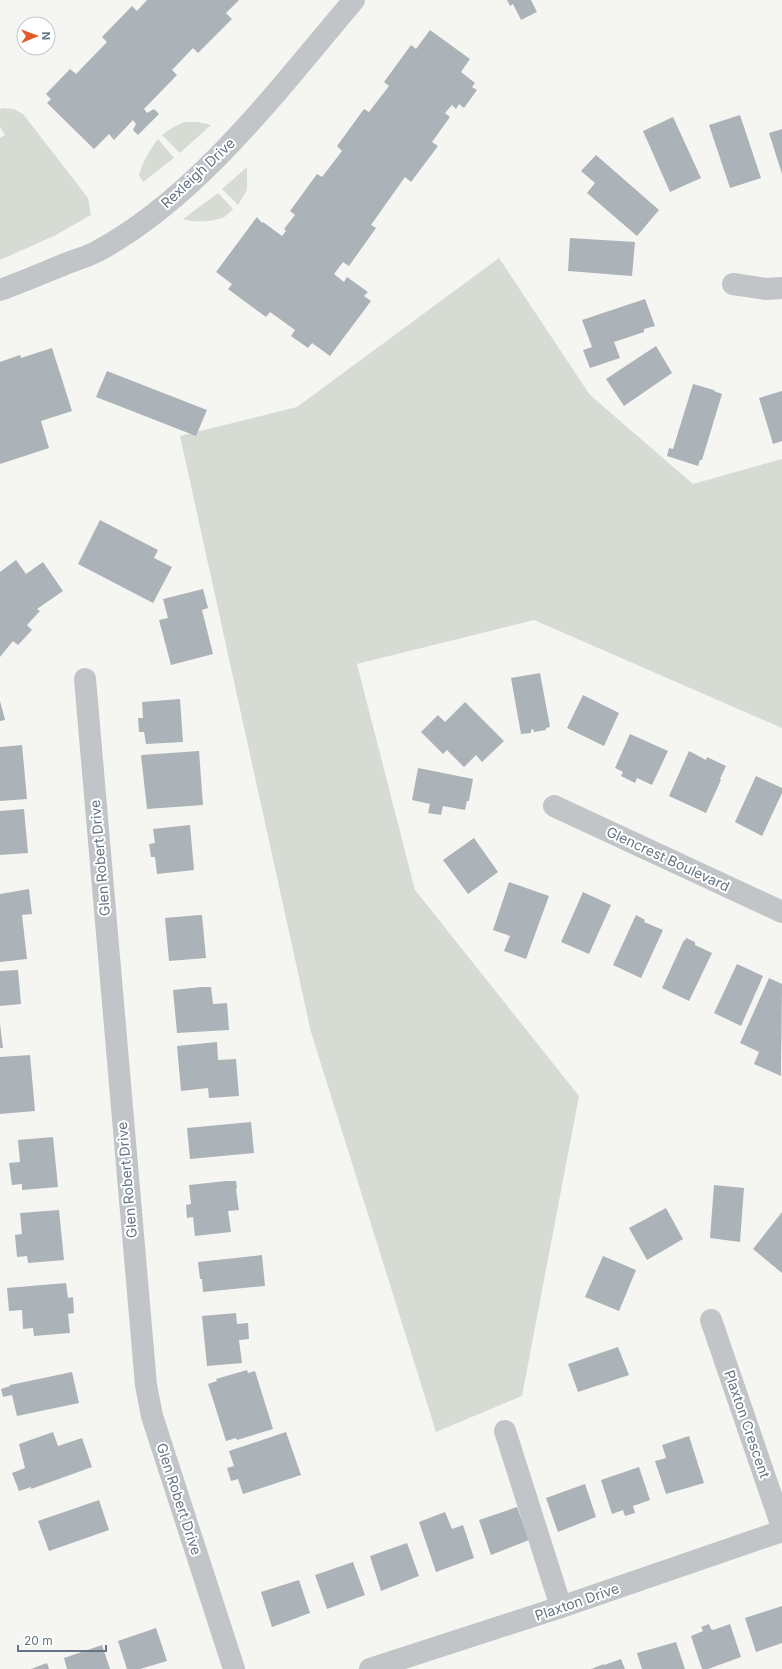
<svg xmlns="http://www.w3.org/2000/svg" width="782" height="1669" font-family="Inter,sans-serif">
  <style>
    .green { fill: #d6dcd3 }
    .building { fill: #abb2b8 }
    .lines { fill: none; stroke-linecap: round; stroke-linejoin: round }
    .minor { stroke: #c1c5c8; stroke-width: 22 }
    .labels { text-anchor: middle; stroke-width: 4; stroke-linejoin: round; paint-order: stroke }
    .street-label { font-size: 14px; fill: #647483; stroke: #fff }
  </style>
  <rect width="100%" height="100%" fill="#f5f6f2"/>
  <!-- green -->
  <g class="green">
    <path d="M2 108 14 109 23 114 88 198 91 215 56 235 0 260V138L5 135 0 127V109Z"/>
    <path d="M184 122H198L211 125 180 153 162 135 172 128Z"/>
    <path d="M158 139 174 158 143 182 139 175C143 161 149 151 158 139Z"/>
    <path d="M247 167V190L238 205 222 189Z"/>
    <path d="M218 193 233 209C231 211 228 214 226 216 217 222 193 223 183 219Z"/>
    <path d="M499 258 590 395 693 484 782 459V728L534 620 357 664 415 890 579 1096 522 1396 436 1432 311 1032 180 436 297 407Z"/>
  </g>
  <!-- building -->
  <g class="building">
    <path d="M147 0H239L226 13 232 19 198 53 193 48 172 70 177 75 144 109 147 113 154 109 159 114 138 135 133 130 136 124 133 120 114 140 109 134 94 149 47 103 51 99 46 94 70 69 76 74 107 42 102 37 132 6 137 11Z"/>
    <path d="M507 0H531L537 12 521 20 513 4 510 6Z"/>
    <path d="M430 30 470 59 461 72 475 83 472 87 477 90 464 108 459 104 456 109 452 105 445 113 450 117 432 142 438 146 411 182 405 177 371 225 376 228 349 266 343 262 334 274 344 282 347 277 368 292 364 296 371 301 330 356 312 343 308 348 291 336 295 330 270 312 266 317 228 289 232 284 216 272 257 217 262 223 263 222 282 236 286 231 284 229 295 215 290 211 317 174 322 177 342 151 337 146 364 109 369 112 389 86 384 82 411 45 416 49Z"/>
    <path d="M740 115 761 178 730 188 709 125Z"/>
    <path d="M673 117 701 178 670 192 643 131Z"/>
    <path d="M782 129V174L769 133Z"/>
    <path d="M596 155 659 210 637 236 587 193 595 183 581 171Z"/>
    <path d="M570 238 635 242 632 276 568 271Z"/>
    <path d="M645 299 655 326 644 329V332L614 342 620 358 590 368 583 350 592 347 582 320Z"/>
    <path d="M656 346 672 373 624 406 606 379Z"/>
    <path d="M52 348 72 411 41 421 49 448 0 464V362L20 355 21 358Z"/>
    <path d="M107 371 207 410 196 436 96 397Z"/>
    <path d="M693 384 714 390V391L722 394 702 460H700L698 466 667 456 669 448 673 449Z"/>
    <path d="M782 391V441L773 444 759 398Z"/>
    <path d="M100 520 158 550 154 558 172 567 153 603 78 564Z"/>
    <path d="M16 560 26 574 43 562 63 591 37 609 40 611 27 625 32 630 18 645 13 641 0 657V572Z"/>
    <path d="M203 589 208 608 202 610 213 654 171 665 159 620 168 618 163 599Z"/>
    <path d="M540 673 550 727 546 728V730L534 732 533 729 531 730V733L521 734 511 678Z"/>
    <path d="M583 695 619 713 604 746 567 728Z"/>
    <path d="M180 699 183 742 146 744 144 732H139L138 718H143L142 702Z"/>
    <path d="M0 701 5 720 0 721Z"/>
    <path d="M465 702 504 741 482 762 476 755 464 767 447 750 443 754 421 732 438 715 445 722Z"/>
    <path d="M630 734 668 751 652 785 637 778 635 783 621 776 623 772 615 768Z"/>
    <path d="M22 745 27 799 0 801V747Z"/>
    <path d="M199 751 203 805 147 809 141 755Z"/>
    <path d="M689 751 706 760 707 757 726 766 720 779 721 780 706 813 669 796Z"/>
    <path d="M418 768 473 779 469 801H467L465 810 443 806 441 815 428 813 430 804 412 800Z"/>
    <path d="M756 776 782 788V793L762 836 735 822Z"/>
    <path d="M24 809 28 853 0 855V811Z"/>
    <path d="M190 825 194 870 157 874 155 857H151L149 844 155 843 153 829Z"/>
    <path d="M474 838 498 872 468 894 443 860Z"/>
    <path d="M509 882 549 896 526 959 504 951 510 936 493 930Z"/>
    <path d="M29 889 32 914 22 915 27 959 0 962V894Z"/>
    <path d="M583 892 611 905 589 954 561 942Z"/>
    <path d="M199 915H202L206 958 169 961 165 918Z"/>
    <path d="M636 915 645 920 644 922 663 930 641 978 613 965Z"/>
    <path d="M686 938 695 942V945L712 953 689 1001 662 988 684 940 685 941Z"/>
    <path d="M737 964 763 976 741 1026 714 1013Z"/>
    <path d="M18 970 21 1004 0 1006V971Z"/>
    <path d="M769 978 782 984 781 1076 754 1064 759 1052 740 1043Z"/>
    <path d="M202 987H211L213 1004 227 1003 229 1030 177 1033 173 990Z"/>
    <path d="M0 1024 3 1048H0Z"/>
    <path d="M217 1042 218 1060 236 1059 239 1096 209 1098 208 1088 181 1091 177 1046Z"/>
    <path d="M30 1055 35 1111 0 1114V1057Z"/>
    <path d="M251 1122 254 1153 190 1159 187 1128Z"/>
    <path d="M53 1137 58 1187 22 1190V1184L12 1185 9 1163 20 1162 18 1140Z"/>
    <path d="M226 1181H236L237 1188 236 1189 239 1210 228 1211 231 1232 195 1236 193 1217 187 1218 186 1205 191 1204 189 1185Z"/>
    <path d="M714 1185 744 1188 740 1242 710 1238Z"/>
    <path d="M666 1208 683 1239 647 1260 629 1228Z"/>
    <path d="M59 1210 64 1260 28 1263 27 1256 17 1257 15 1235 22 1234 20 1213Z"/>
    <path d="M782 1212V1273L753 1249Z"/>
    <path d="M262 1255 265 1286 203 1292 202 1279H200L198 1262Z"/>
    <path d="M603 1256 636 1270 619 1311 585 1297Z"/>
    <path d="M66 1283 68 1298 73 1297 74 1313 68 1314 70 1333 34 1336 33 1328 23 1329 22 1310 9 1311 7 1288Z"/>
    <path d="M236 1313 237 1324 248 1323 249 1339 239 1340 242 1363 207 1366 202 1316Z"/>
    <path d="M618 1347 629 1375 578 1392 568 1364Z"/>
    <path d="M247 1370 248 1373 255 1371 273 1429 237 1440 236 1438 226 1441 208 1384 217 1381 216 1379Z"/>
    <path d="M72 1372 79 1403 17 1416 12 1395 3 1397 1 1389 10 1386V1385Z"/>
    <path d="M53 1432 58 1446 82 1438 92 1467 31 1489V1487L19 1491 12 1473 25 1468 19 1444Z"/>
    <path d="M286 1432 301 1475 243 1494 238 1479 231 1481 227 1468 234 1466 229 1451Z"/>
    <path d="M689 1436 704 1483 666 1494 655 1461 666 1458 662 1445Z"/>
    <path d="M639 1467 650 1500 633 1506 635 1513 625 1516 623 1510 612 1514 601 1480Z"/>
    <path d="M585 1484 596 1517 558 1532 546 1498Z"/>
    <path d="M99 1500 109 1530 49 1551 38 1521Z"/>
    <path d="M517 1507 529 1540 491 1555 479 1520Z"/>
    <path d="M445 1512 452 1529 463 1525 474 1558 436 1572 419 1522Z"/>
    <path d="M407 1543 419 1576 381 1591 370 1556Z"/>
    <path d="M353 1562 365 1595 327 1609 315 1575Z"/>
    <path d="M299 1580 310 1613 272 1627 261 1592Z"/>
    <path d="M782 1606V1643L756 1652 745 1618Z"/>
    <path d="M709 1624 711 1629 713 1630 730 1624 741 1657 708 1669H702L691 1636 703 1631 701 1627Z"/>
    <path d="M156 1628 167 1661 140 1669H127L118 1641Z"/>
    <path d="M676 1642 685 1669H642L637 1653Z"/>
    <path d="M102 1645 110 1669H67L64 1658Z"/>
    <path d="M621 1659 625 1669H591L604 1664V1665Z"/>
    <path d="M47 1663 49 1669H31Z"/>
  </g>
  <g class="lines">
    <!-- minor -->
    <g class="minor">
      <path d="M733 284 766 289 782 288"/>
      <path d="M0 290C22 282 43 273 65 264 75 260 86 257 96 252 198 198 280 87 354 0"/>
      <path d="M85 679 146 1385 152 1416 234 1669"/>
      <path d="M554 806 782 912"/>
      <path d="M711 1320 782 1527"/>
      <path d="M505 1431 561 1607"/>
      <path d="M370 1669 561 1607 782 1531"/>
    </g>
  </g>
  <g class="labels">
    <!-- street labels -->
    <g class="street-label">
      <text transform="translate(198 173) rotate(-43)" y="5">Rexleigh Drive</text>
      <text transform="translate(100 858) rotate(-95)" y="5">Glen Robert Drive</text>
      <text transform="translate(668 859) rotate(25)" y="5">Glencrest Boulevard</text>
      <text transform="translate(127 1180) rotate(-95)" y="5">Glen Robert Drive</text>
      <text transform="translate(747 1424) rotate(71)" y="5">Plaxton Crescent</text>
      <text transform="translate(179 1499) rotate(72)" y="5">Glen Robert Drive</text>
      <text transform="translate(577 1602) rotate(-19)" y="5">Plaxton Drive</text>
    </g>
  </g>
  <!-- north arrow -->
  <g transform="translate(36 36) rotate(89)"><circle r="19" fill="#ffffff" stroke="#c1c7cd"/>
  <path d="M0-3L7 15L0 10L-7 15Z" fill="#e25a25"/>
  <text y="-6" font-size="11" font-weight="bold" text-anchor="middle" fill="#647483">N</text>
  </g>
  <!-- scale -->
  <path d="M18 1645v6h88v-6" fill="none" stroke="#647483" stroke-width="2"/>
  <text x="24" y="1645" font-size="12" fill="#647483" stroke="#ffffff" stroke-width="3" paint-order="stroke">20 m</text>
</svg>
